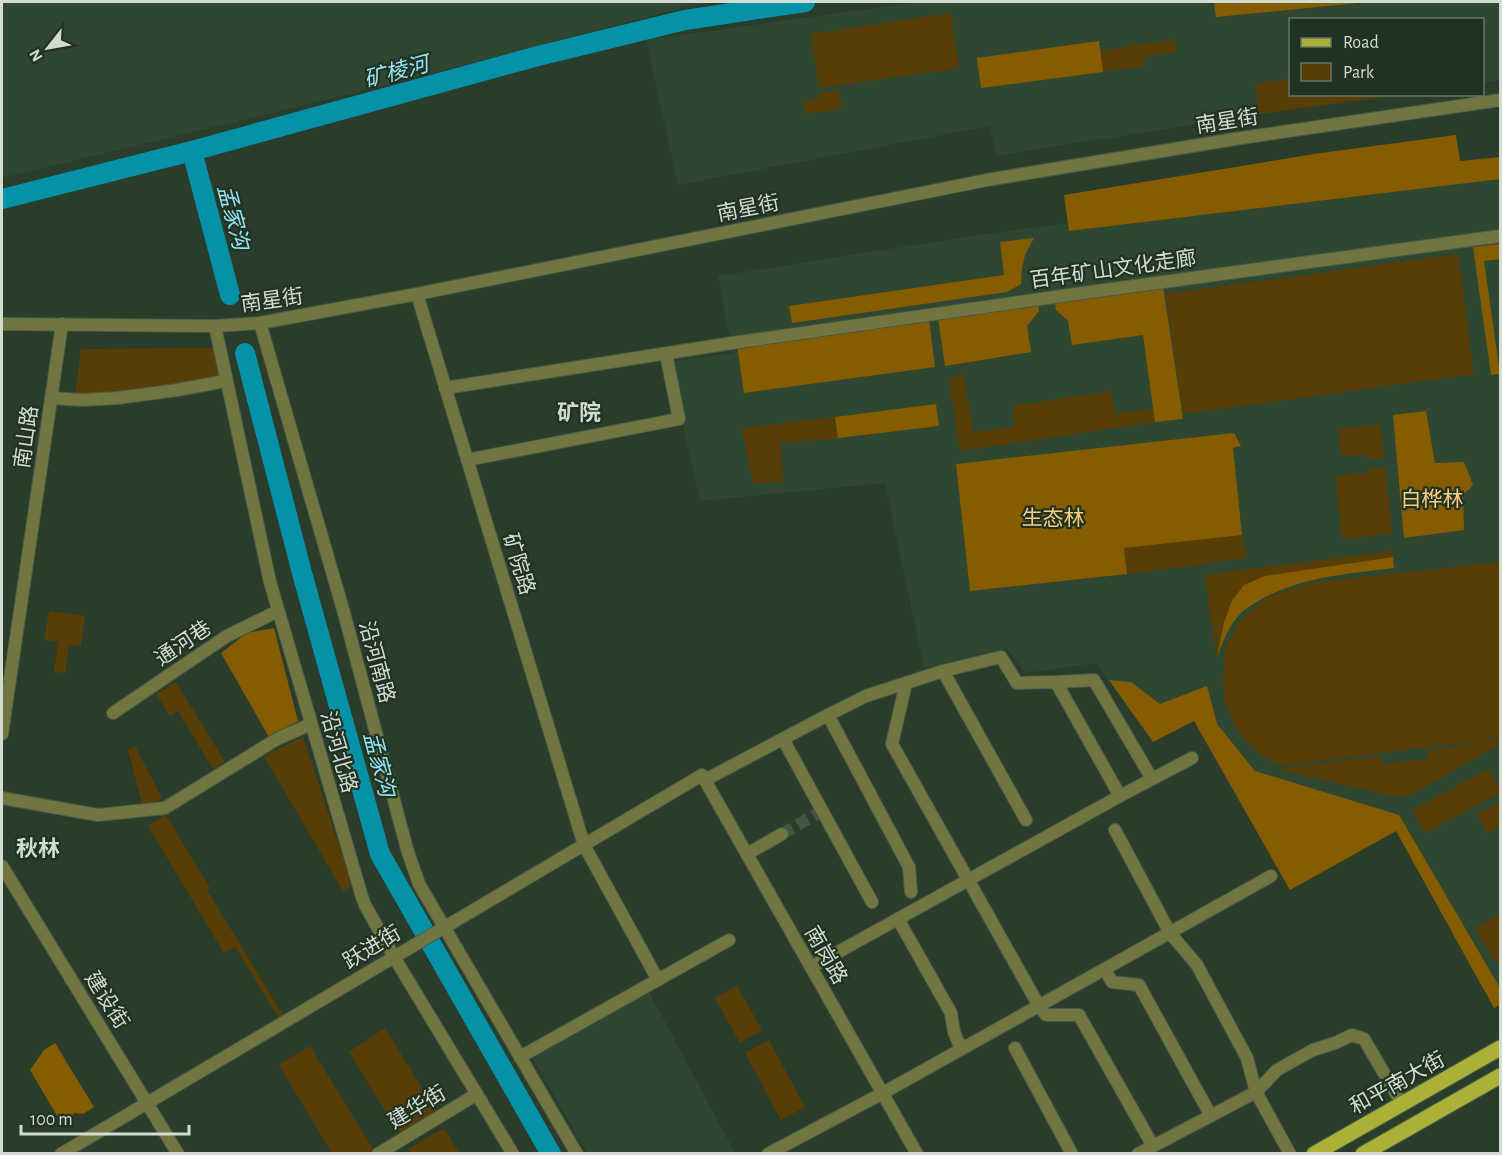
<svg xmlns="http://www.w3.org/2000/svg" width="1502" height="1155" font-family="'Alegreya Sans','Noto Sans SC',sans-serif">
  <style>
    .built { fill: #2f4730 }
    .green { fill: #593d06 }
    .forest { fill: #865c00 }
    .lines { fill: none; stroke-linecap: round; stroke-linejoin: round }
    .river { stroke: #0592a9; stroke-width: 20 }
    .minor-tunnel { stroke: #435544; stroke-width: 12; stroke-dasharray: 12 6; stroke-linecap: butt }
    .minor-casing { stroke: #485a49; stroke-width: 14 }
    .tertiary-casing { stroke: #485a49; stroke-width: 14 }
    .primary-casing { stroke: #485a49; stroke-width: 17 }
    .minor { stroke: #717540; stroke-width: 12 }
    .tertiary { stroke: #717540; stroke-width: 12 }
    .primary { stroke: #abb137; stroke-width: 15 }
    .labels { text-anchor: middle; stroke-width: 4.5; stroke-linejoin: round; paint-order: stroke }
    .street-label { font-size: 21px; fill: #d2ddd2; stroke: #203221 }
    .park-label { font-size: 21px; fill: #fccc80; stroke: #203221 }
    .water-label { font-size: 22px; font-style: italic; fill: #96e5f7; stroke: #203221 }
    .neighbourhood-label { font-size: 22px; font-weight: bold; fill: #d2ddd2; stroke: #203221 }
  </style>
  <rect width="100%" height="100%" fill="#2a3d2b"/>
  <!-- built -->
  <g class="built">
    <path d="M2 2H715L687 7 379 87 2 178Z"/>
    <path d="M916 2H1500V80L1483 82 1482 20H1290V94L1397 95 1259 114 996 156 990 126 678 185 646 40Z"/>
    <path d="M1500 165V1005L1494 1008 1396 831 1290 890 1194 721 1153 742 1096 663 1025 673 1007 648 924 668 885 483 700 501 669 362 733 353 718 276 978 235Z"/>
    <path d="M649 992 735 1153H587L532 1057Z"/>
  </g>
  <!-- green -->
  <g class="green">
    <path d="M951 13 959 68 819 88 811 34Z"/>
    <path d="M1174 39 1176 52 1144 57 1145 66 1103 72 1100 51Z"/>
    <path d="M1290 79V94L1396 95 1259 114 1255 84Z"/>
    <path d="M839 90 842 109 805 114 803 101 819 98 818 93Z"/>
    <path d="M1458 254 1474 374 1183 414 1166 294Z"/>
    <path d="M216 348 222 378 117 396 75 397 81 349Z"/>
    <path d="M964 375 973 433 1015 426 1013 406 1111 391 1115 414 1153 409 1155 422 960 451 949 378Z"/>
    <path d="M835 417 838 438 780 443 783 482 753 483 742 428Z"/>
    <path d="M1380 424 1384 458 1369 459 1364 454 1344 456 1341 452 1338 429Z"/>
    <path d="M1385 467 1392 534 1342 539 1336 476 1367 473 1370 468Z"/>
    <path d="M1242 535 1246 558 1127 574 1124 548Z"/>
    <path d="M1392 551 1394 568 1304 579 1249 593 1224 622 1217 657 1205 575Z"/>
    <path d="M1499 562 1500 563V735L1484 740 1280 766 1261 755 1244 739 1234 724 1225 701 1223 679 1225 647 1242 619 1268 597 1311 583Z"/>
    <path d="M49 611 85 616 81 646 69 645 65 673 54 672 58 642 44 640Z"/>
    <path d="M176 682 225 762 213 769 178 711 170 716 156 694Z"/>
    <path d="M303 737 352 885 343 891 264 756Z"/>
    <path d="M1500 737V744L1412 794 1396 797 1277 769 1381 756 1382 765 1428 759 1427 751 1464 745Z"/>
    <path d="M135 746 162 798 154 803 142 804 128 750Z"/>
    <path d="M1489 769 1500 789V793L1425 833 1412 810Z"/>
    <path d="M1500 802V826L1487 833 1477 814Z"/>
    <path d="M166 815 210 888 207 890 283 1015 279 1018 235 947 224 953 148 826Z"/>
    <path d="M1500 914V962C1488 957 1482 939 1476 927Z"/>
    <path d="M737 986 762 1030 740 1043 715 998Z"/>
    <path d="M385 1028 436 1111 399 1133 349 1052Z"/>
    <path d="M769 1040 805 1107 781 1120 745 1053Z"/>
    <path d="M310 1046 374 1151 370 1153H332L279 1065Z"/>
    <path d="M444 1128 459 1153H411L408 1149Z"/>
  </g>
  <!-- forest -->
  <g class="forest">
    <path d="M1214 2H1368L1216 17Z"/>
    <path d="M1099 41 1103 72 981 88 977 58Z"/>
    <path d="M1456 135 1460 161 1500 157V179L1069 231 1064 195 1314 154Z"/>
    <path d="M1034 238 1025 255 1022 268 1021 284 1007 292 792 323 789 306 1004 275 1000 242Z"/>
    <path d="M1500 244V259L1484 261 1500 374 1491 375 1473 247Z"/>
    <path d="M1163 286 1183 419 1155 422 1143 335 1072 345 1068 321 1056 310 1055 302Z"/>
    <path d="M1038 304 1039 311 1027 326 1031 352 945 366 938 318Z"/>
    <path d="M929 319 935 367 744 393 737 345Z"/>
    <path d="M936 404 939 426 838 438 835 417Z"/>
    <path d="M1426 411 1435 463 1464 462 1473 485 1463 495 1464 530 1404 538 1393 415Z"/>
    <path d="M1234 433 1241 446 1233 448 1242 535 1124 548 1127 574 970 591 956 464Z"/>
    <path d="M1393 557 1394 568C1347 574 1294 577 1252 605 1249 607 1244 609 1241 613 1229 625 1223 641 1217 657L1224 622 1228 612 1231 602 1244 585 1265 576Z"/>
    <path d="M274 628 298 721 269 737 221 653 247 633Z"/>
    <path d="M1109 680 1131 682 1160 704 1207 686 1217 724 1255 771 1399 815 1500 988V1005L1494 1008 1396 831 1290 890 1194 721 1153 742Z"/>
    <path d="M55 1043 94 1107 83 1114 74 1113 72 1116V1121L63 1126 30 1070 44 1050Z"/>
  </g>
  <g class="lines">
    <!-- river -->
    <g class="river">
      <path d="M192 151 230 295"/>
      <path d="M2 199 192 151 538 56 685 20 805 2"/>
      <path d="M245 353 302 573 380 854 551 1154"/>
    </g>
    <!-- minor-tunnel -->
    <path class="minor-tunnel" d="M782 834 822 811"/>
    <defs>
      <g id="minor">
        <path d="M260 323 344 613 407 849 419 884 577 1154"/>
        <path d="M215 326 270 582 362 897 365 905 394 957 513 1154"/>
        <path d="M445 388 732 343 1090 292 1500 236"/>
        <path d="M51 398 82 400 118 398 177 390 215 383 226 380"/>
        <path d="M467 460 679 419 666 354"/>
        <path d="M943 671 1026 820"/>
        <path d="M1056 682 1094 680 1152 779"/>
        <path d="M906 683 892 744 1039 1006 1046 1015H1079L1153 1146"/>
        <path d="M113 713 227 636 278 611"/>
        <path d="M828 715 909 867 911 892"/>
        <path d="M783 739 872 902"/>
        <path d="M705 780 828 715 866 696 943 671 1001 657 1017 683 1056 682 1120 796"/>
        <path d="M2 798 98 815 165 808 277 739 311 724"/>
        <path d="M1115 830 1170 933 1197 965 1247 1058 1256 1092 1290 1154"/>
        <path d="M584 845 658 980"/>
        <path d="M747 854 782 834"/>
        <path d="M2 866 178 1154"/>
        <path d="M898 919 951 1013 954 1032 961 1049"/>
        <path d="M811 967 1120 796 1192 758"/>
        <path d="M1105 970 1112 982 1139 985 1211 1116"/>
        <path d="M1015 1048 1072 1154"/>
        <path d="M520 1057 729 940"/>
        <path d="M378 1154 477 1094"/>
        <path d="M768 1154 883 1093 1271 876"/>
        <path d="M1138 1154 1256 1092 1277 1070 1313 1050 1335 1043 1352 1035 1364 1039 1402 1104"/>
      </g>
      <g id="tertiary">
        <path d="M417 294 584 845"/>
        <path d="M2 324 215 326 260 323 417 294 987 180 1241 138 1500 100"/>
        <path d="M2 734 62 324"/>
        <path d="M61 1154 702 775 917 1154"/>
      </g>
      <g id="primary">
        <path d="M1314 1154 1500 1048"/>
        <path d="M1363 1154 1500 1076"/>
      </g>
    </defs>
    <!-- minor casing -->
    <use href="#minor" class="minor-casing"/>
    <!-- tertiary casing -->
    <use href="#tertiary" class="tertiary-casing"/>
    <!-- primary casing -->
    <use href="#primary" class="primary-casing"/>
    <!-- minor -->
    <use href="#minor" class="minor"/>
    <!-- tertiary -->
    <use href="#tertiary" class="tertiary"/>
    <!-- primary -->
    <use href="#primary" class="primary"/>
  </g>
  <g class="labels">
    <!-- street labels -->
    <g class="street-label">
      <text transform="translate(1227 121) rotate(-9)" y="7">南星街</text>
      <text transform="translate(748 208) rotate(-11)" y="7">南星街</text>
      <text transform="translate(1113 269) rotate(-8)" y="7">百年矿山文化走廊</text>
      <text transform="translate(272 300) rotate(-8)" y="7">南星街</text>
      <text transform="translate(26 437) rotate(-82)" y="7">南山路</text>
      <text transform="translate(519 564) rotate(73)" y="7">矿院路</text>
      <text transform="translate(183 643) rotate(-34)" y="7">通河巷</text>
      <text transform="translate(377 662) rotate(75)" y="7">沿河南路</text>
      <text transform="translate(339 752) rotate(74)" y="7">沿河北路</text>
      <text transform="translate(372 947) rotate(-31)" y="7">跃进街</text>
      <text transform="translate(826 955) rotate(60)" y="7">南岗路</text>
      <text transform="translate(107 1000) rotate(58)" y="7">建设街</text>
      <text transform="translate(1397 1083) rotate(-29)" y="7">和平南大街</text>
      <text transform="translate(417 1107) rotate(-31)" y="7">建华街</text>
    </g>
    <!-- park labels -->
    <g class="park-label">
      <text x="1432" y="506">白桦林</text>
      <text x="1053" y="525">生态林</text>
    </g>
    <!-- water labels -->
    <g class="water-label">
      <text transform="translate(396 71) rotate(-15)" y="8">矿棱河</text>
      <text transform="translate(234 217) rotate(75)" y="8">孟家沟</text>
      <text transform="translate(380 764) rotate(75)" y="8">孟家沟</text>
    </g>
    <!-- neighbourhood labels -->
    <g class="neighbourhood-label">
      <text x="579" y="420">矿院</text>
      <text x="38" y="856">秋林</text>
    </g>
  </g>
  <!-- border -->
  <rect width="1502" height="1155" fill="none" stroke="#d2ddd2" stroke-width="6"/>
  <!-- legend -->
  <rect x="1289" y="18" width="195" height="78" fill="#203221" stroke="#677668" stroke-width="1.5"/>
  <rect x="1301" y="38" width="30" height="9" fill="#abb137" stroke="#677668" stroke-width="1.5"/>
  <text x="1343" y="48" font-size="18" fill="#d2ddd2">Road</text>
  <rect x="1301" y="63" width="30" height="18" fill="#593d06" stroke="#677668" stroke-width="1.5"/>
  <text x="1343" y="78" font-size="18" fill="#d2ddd2">Park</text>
  <!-- north arrow -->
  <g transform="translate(48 48) rotate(239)" stroke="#203221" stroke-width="4.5" paint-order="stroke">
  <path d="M0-4.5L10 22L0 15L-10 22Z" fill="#d2ddd2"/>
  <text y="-9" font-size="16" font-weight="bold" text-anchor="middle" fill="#d2ddd2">N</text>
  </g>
  <!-- scale -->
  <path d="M21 1125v9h168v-9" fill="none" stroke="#d2ddd2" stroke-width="3"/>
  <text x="30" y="1125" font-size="18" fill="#d2ddd2" stroke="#203221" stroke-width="4.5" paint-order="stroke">100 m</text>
</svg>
